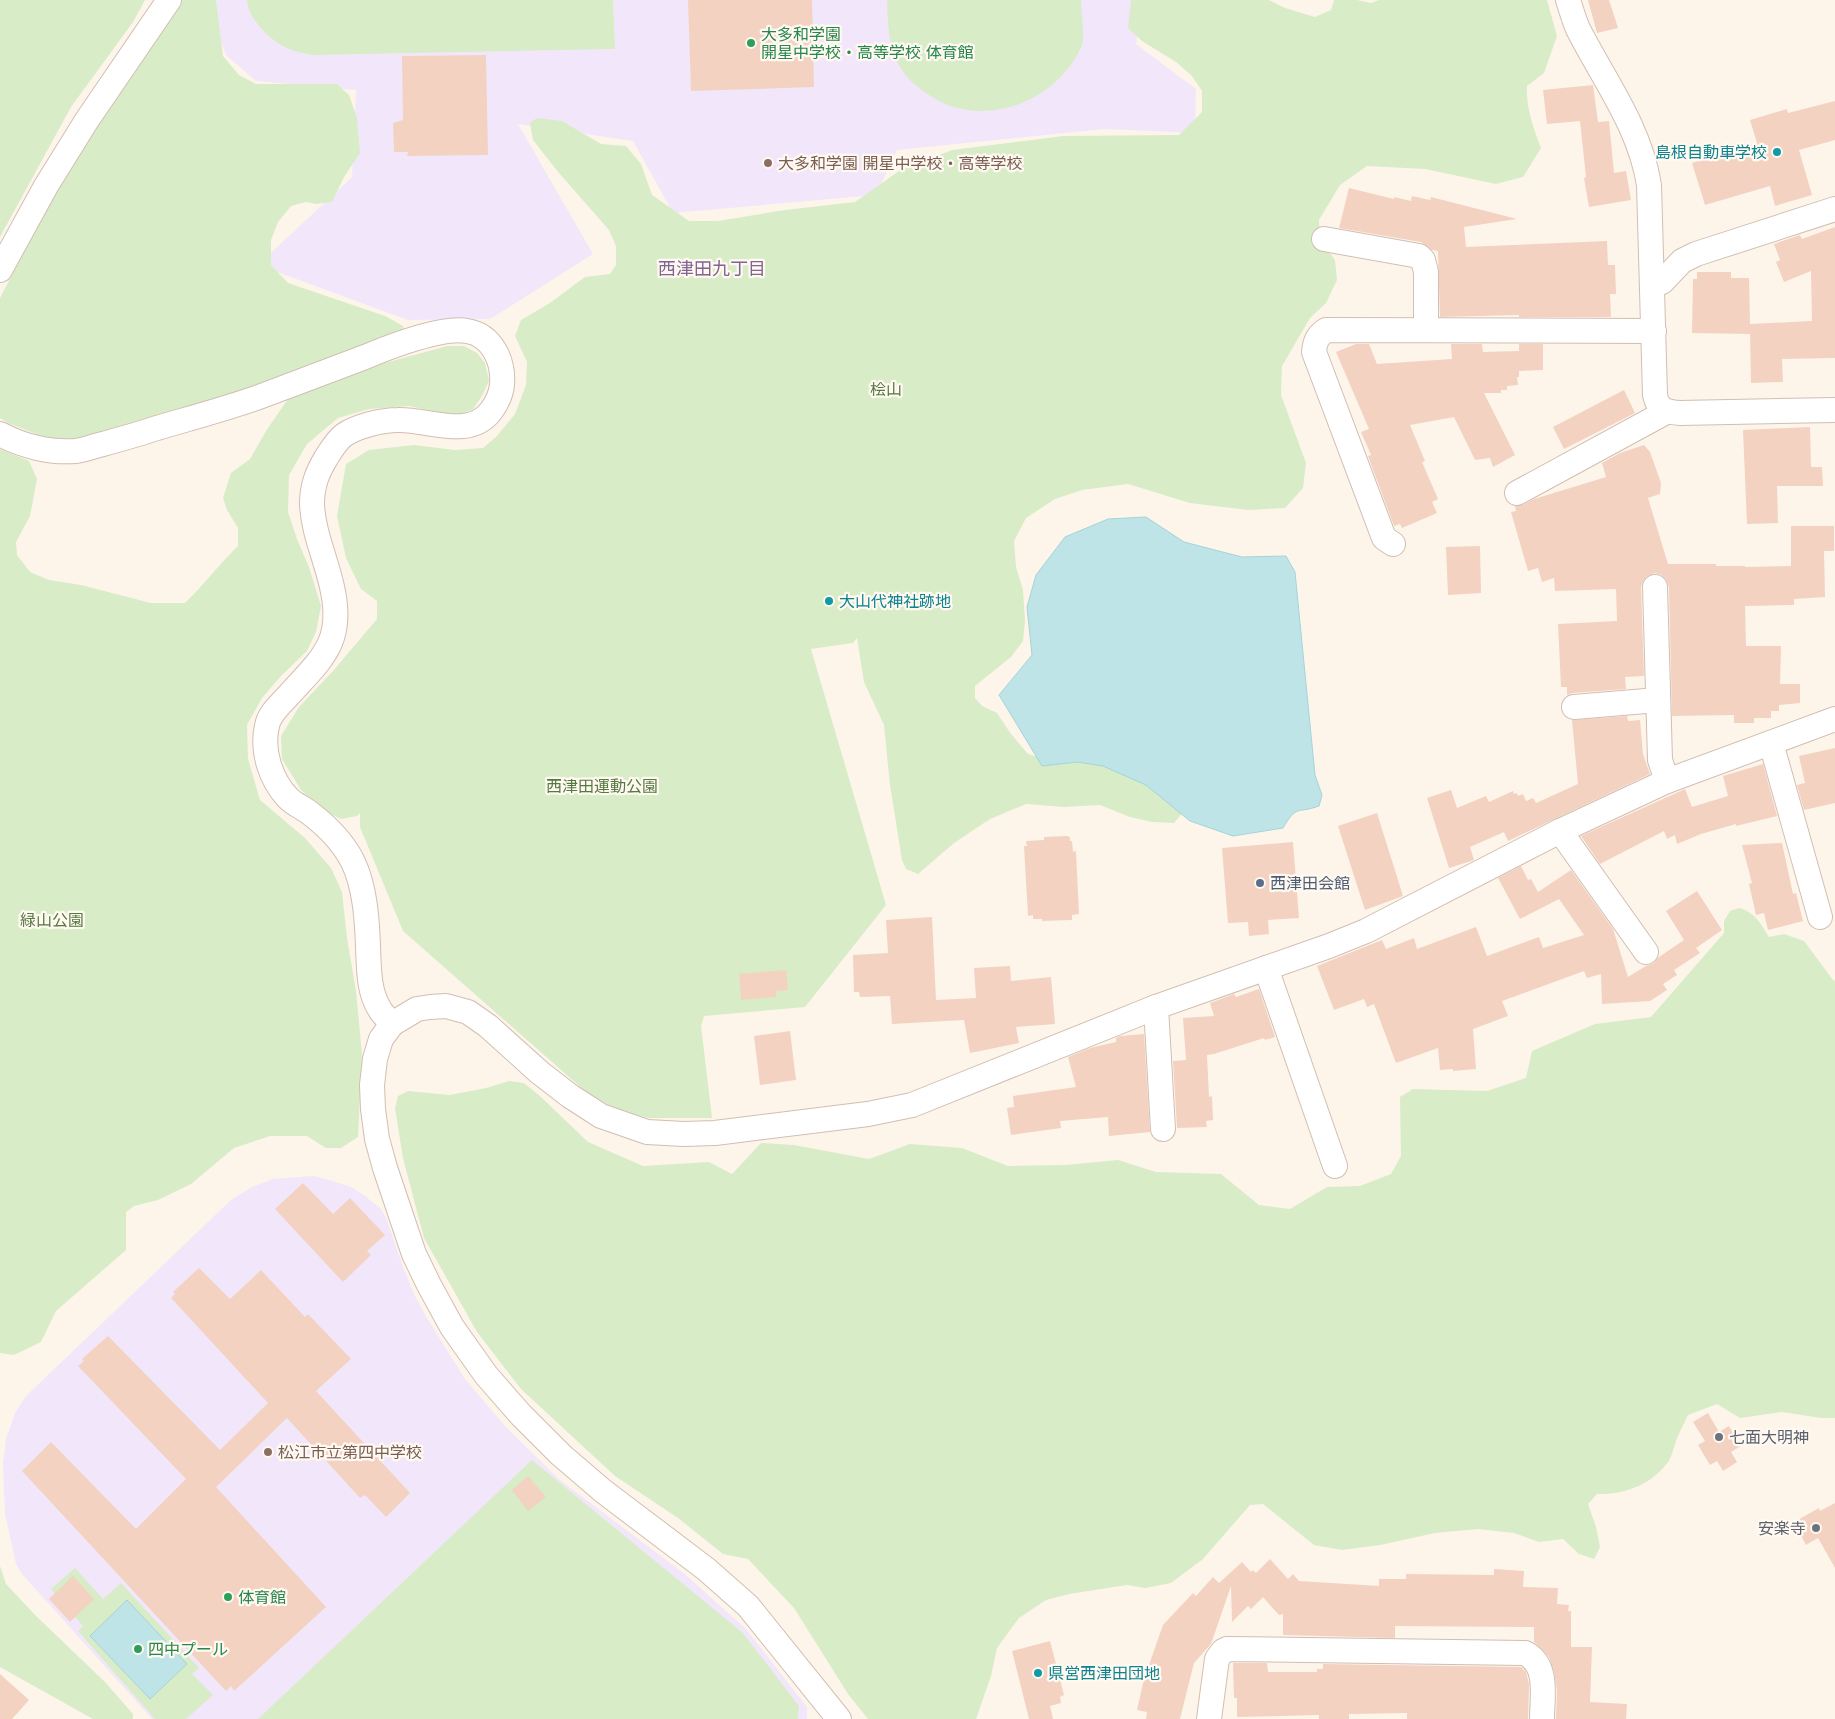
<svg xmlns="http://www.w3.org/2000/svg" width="1835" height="1719" font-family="Helvetica,'Noto Sans JP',sans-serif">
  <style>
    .education { fill: #f2e7fa }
    .green { fill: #d8ecc8 }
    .water { fill: #bee4e7; stroke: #a4d4d9 }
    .building { fill: #f3d2c2 }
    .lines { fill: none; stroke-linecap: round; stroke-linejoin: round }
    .minor-casing { stroke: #d2beb2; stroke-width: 26 }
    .minor { stroke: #fff; stroke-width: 24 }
    .leisure-dot { fill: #2e9e5b; stroke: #fff9f1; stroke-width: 2 }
    .culture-dot { fill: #0f9aa8; stroke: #fff9f1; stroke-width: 2 }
    .education-dot { fill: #8d6e63; stroke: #fff9f1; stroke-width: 2 }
    .service-dot { fill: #5c6f8a; stroke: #fff9f1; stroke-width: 2 }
    .worship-dot { fill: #6b7280; stroke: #fff9f1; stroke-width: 2 }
    .labels { text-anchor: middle; stroke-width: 4.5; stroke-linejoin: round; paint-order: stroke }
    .leisure-label { font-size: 16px; fill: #27864d; stroke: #fff9f1; text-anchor: start }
    .culture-label { font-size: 16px; fill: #0d838f; stroke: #fff9f1; text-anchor: start }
    .education-label { font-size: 16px; fill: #785e54; stroke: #fff9f1; text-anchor: start }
    .park-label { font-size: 16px; fill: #557941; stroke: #fff9f1 }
    .service-label { font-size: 16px; fill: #4e5e75; stroke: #fff9f1; text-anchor: start }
    .worship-label { font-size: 16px; fill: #5b616d; stroke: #fff9f1; text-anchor: start }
    .neighbourhood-label { font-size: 18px; fill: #816594; stroke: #fff9f1 }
  </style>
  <rect width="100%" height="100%" fill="#fdf5ea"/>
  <!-- education -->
  <g class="education">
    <path d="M211 0H1143L1136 44 1196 89 1195 133 1105 129 897 150 876 195 673 213 633 141 518 124 593 254 490 319 408 320 258 265 352 177 356 90 256 81 226 55 211 15Z"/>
    <path d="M313 1176 326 1179 351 1187 365 1196 381 1209 387 1220 403 1267 414 1294 427 1318 465 1379 505 1426 560 1480 686 1575 746 1629 807 1707V1719H152L22 1574 16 1564 5 1514 3 1464 6 1439 15 1413 26 1396 231 1200 252 1187 273 1179Z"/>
  </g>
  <!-- green -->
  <g class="green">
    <path d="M0 0H145L133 22 71 107 0 237Z"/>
    <path d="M176 0H216L223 56 239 75 256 84H337L349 95 357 118 360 153 344 177 332 202 316 204 306 202 291 206 278 222 271 240V265L288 283 385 316 403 326 404 333 178 412 76 440 44 437 8 423 0 418V298L49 203Z"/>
    <path d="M247 0H613L615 49 312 55C304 53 296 52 289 49 271 42 248 19 247 0Z"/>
    <path d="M887 0H1081C1081 11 1085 36 1082 45 1057 104 979 132 926 93 919 88 909 81 904 73 888 51 888 26 887 0Z"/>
    <path d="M1131 0H1269L1285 8 1315 17 1331 10 1334 0H1357L1371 3 1379 0H1547L1557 36 1544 73 1527 86C1526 108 1533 127 1541 148L1523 177 1496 184 1425 169 1367 166 1340 185 1319 220 1320 239 1335 260 1337 280 1326 303 1310 318 1282 366 1281 395 1306 463 1303 488 1285 508 1248 510 1190 503 1128 484 1082 490 1055 499 1026 518 1014 541 1016 567 1023 590 1025 621 1023 641 1011 657 975 686V698L982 706 997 713 1011 734 1028 754 1045 759 1099 760 1144 778 1184 811 1174 823 1152 822 1130 817 1100 805 1064 807 1026 804 990 819 954 843 918 874 906 869 902 860 890 785 884 725 864 682 857 638 853 643 811 649 886 905 805 1007 704 1016 701 1026 712 1118H649L617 1110 585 1091 403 931 360 827V813L357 816 341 819 321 809 301 790 282 759 281 736 299 707 333 671 377 619V601L361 589 346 558 337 516 346 464 369 450 414 445 455 450 483 448 497 436 515 414 526 385 527 362 515 336 521 320 550 303 585 277 610 274 616 265V246L609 230 559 173 533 140 530 123 537 118 562 121 601 144 626 146 641 164 652 195 689 221H718L785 210 855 202 899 171 952 150 1063 136 1179 135 1202 112V91L1192 76 1176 62 1142 41 1128 28Z"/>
    <path d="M447 346H464L477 353 485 363 489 381 482 396 473 409 457 416 409 406 369 409 338 418 307 444 289 475 288 512 297 539 309 567 321 606 316 632 307 651 281 676 262 698 247 725 248 759 260 800 305 838 331 868 342 892 347 938 356 991 362 1054 358 1137 341 1148H326L307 1136H270L234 1148 191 1184 158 1200 134 1206 126 1212V1250L56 1311 41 1342 14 1355 0 1353V449L29 461 37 479 30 516 16 542 17 555 30 572 49 580 81 585 151 603H185C204 585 219 564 238 546V528L227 510 223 498 231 473 250 459 266 431 288 399 374 366Z"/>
    <path d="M1739 908C1755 912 1761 924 1769 937L1784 934 1804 941 1833 980 1835 981V1418H1821L1782 1412 1740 1418 1717 1404 1688 1415C1685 1422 1681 1429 1678 1436 1674 1444 1673 1455 1668 1462 1651 1485 1624 1495 1597 1494L1588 1504 1596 1527 1600 1547 1594 1559 1579 1554 1563 1539 1539 1542 1514 1533 1478 1529 1435 1533 1380 1545 1342 1550 1314 1545 1263 1504 1250 1505 1203 1559 1171 1583 1145 1588 1127 1585 1069 1594 1046 1600 1019 1618 997 1648 991 1676 976 1719H868L848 1694 794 1608 748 1559 723 1554 678 1518 615 1476 521 1389 477 1332 424 1238 403 1158 395 1108 398 1096 408 1091 450 1095 486 1088 509 1081 524 1083 541 1097 588 1142 643 1166 709 1162 732 1174 761 1143 794 1145 869 1159 910 1144 962 1148 1008 1166 1066 1165 1118 1160 1156 1172 1221 1174 1259 1205 1290 1209 1327 1187 1360 1186 1391 1174 1401 1156 1400 1097 1413 1089 1487 1091 1526 1078 1532 1051 1595 1024 1651 1017 1724 933V921L1730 911Z"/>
    <path d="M532 1460 743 1633 799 1706 798 1719H258Z"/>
    <path d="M0 1566 6 1584 36 1616 105 1682 133 1714V1719H93L0 1667Z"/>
    <path d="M75 1568 103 1599 121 1583 199 1668 192 1674 213 1695 186 1719H155L78 1631 83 1626 51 1589Z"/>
  </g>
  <!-- water -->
  <g class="water">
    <path d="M1146 517 1184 542 1242 557 1286 556 1295 572 1315 775 1322 795 1319 806C1297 814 1297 804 1283 828L1233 836 1190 821 1146 785 1103 766 1077 762 1042 766 999 695 1032 655 1027 607 1036 575 1065 537 1108 519Z"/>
    <path d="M127 1600 187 1664 150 1699 90 1636Z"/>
  </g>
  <!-- building -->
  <g class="building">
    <path d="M688 0H812L814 87 691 91Z"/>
    <path d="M1588 0H1609L1618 28 1597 33Z"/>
    <path d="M486 55 488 155 407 156 408 152H394L393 123 403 120 402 56Z"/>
    <path d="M1593 85 1598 122 1609 121 1614 173 1626 171 1631 200 1589 207 1584 178 1586 177 1580 121 1547 124 1543 90Z"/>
    <path d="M1835 101V140L1799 150 1812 195 1775 206 1770 186 1705 205 1692 163 1757 143 1750 120 1787 109 1788 113Z"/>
    <path d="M1349 188 1394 199V197L1411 201 1412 196 1430 200 1431 197 1517 219 1464 227 1466 247 1607 241 1608 265H1615L1616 294H1610L1611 317H1519V315L1440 317 1438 251 1432 250 1421 242 1339 228Z"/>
    <path d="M1835 227V358L1782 359 1783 382 1751 383 1750 329V334L1692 333 1693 279H1697V272H1731V278H1749L1750 324 1812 321 1811 271 1784 282 1776 262 1780 260 1774 244 1800 235 1802 239Z"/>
    <path d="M1356 344H1369L1377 364 1452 359 1451 344H1482L1483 352 1519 351V344H1543V370L1519 371V377H1517L1518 385 1507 386V390H1501V393H1484L1515 455 1493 467 1490 458 1475 460 1454 417 1410 425 1425 461 1422 462 1438 499 1432 502 1437 513 1402 528 1400 524 1394 526 1368 456 1371 455 1361 432 1369 429 1336 352Z"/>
    <path d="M1624 390 1635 413 1564 449 1553 427Z"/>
    <path d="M1810 427 1811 467H1822L1823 486H1777L1778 523 1747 524 1743 430Z"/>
    <path d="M1644 445 1650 452 1661 483 1660 494 1648 498 1668 564H1716V566H1745V567L1791 566V526H1834V551H1824L1825 597 1794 599V605L1745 606 1746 646H1781L1780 684H1800V703L1779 705V711H1771V718H1754V723H1734V715L1672 716 1669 587 1666 579 1661 575 1655 573 1647 576 1643 581 1641 587 1644 676 1625 677 1626 689 1573 693 1567 695V687H1561L1558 624 1617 621 1616 589 1555 591 1554 578 1542 582 1538 568 1528 571 1511 512 1516 511 1515 506 1523 505 1534 499 1606 477 1602 463 1620 453Z"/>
    <path d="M1480 546 1481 593 1448 595 1446 547Z"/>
    <path d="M1627 716 1628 721 1640 720 1643 754 1650 774 1508 841 1504 832 1470 847 1474 860 1449 868 1427 798 1451 790 1457 808 1486 796 1489 802 1513 791 1514 794 1517 793 1518 796 1523 794 1526 801 1533 798 1536 803 1578 784 1572 720Z"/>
    <path d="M1835 748V803L1804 810 1797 785 1805 783 1799 756Z"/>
    <path d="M1763 764 1777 816 1736 826V824L1701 834 1677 844 1675 835 1667 839 1664 831 1600 864 1581 836 1685 789 1692 807 1728 796 1723 776Z"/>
    <path d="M1377 813 1403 896 1365 910 1338 826Z"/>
    <path d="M1067 836 1070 837V841H1072L1073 852 1076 851 1079 914 1072 915V920L1042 921V919H1033V915L1028 916 1024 846H1027L1026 841 1044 840V837Z"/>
    <path d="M1293 842 1299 918 1268 920 1269 934 1249 936 1248 922 1228 923 1222 848Z"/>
    <path d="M1782 843 1793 894 1796 893 1803 921 1768 930 1764 913 1756 915 1749 884 1752 883 1742 845Z"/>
    <path d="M1521 866 1528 880 1531 879 1538 892 1571 870 1613 929 1628 977 1646 966 1654 963 1659 957 1684 940 1666 911 1697 891 1722 930 1696 948 1700 953 1674 970 1677 975 1663 984 1667 990 1650 1001 1602 1004 1601 974 1587 978 1584 971 1502 1001 1508 1016 1473 1029 1476 1069 1453 1071V1069L1440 1070 1438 1048 1396 1063 1374 1004 1367 1007 1364 999 1334 1010 1317 966 1382 940 1386 949 1414 938 1417 949 1476 927 1487 956 1539 937 1543 948 1584 935 1559 899 1520 919 1498 878Z"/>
    <path d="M932 917 936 1000 976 998 974 968 1010 966 1011 981 1051 977 1055 1024 1016 1027 1019 1043 970 1053 964 1020 892 1024 890 996 860 997 859 992H854L853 955 888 953 886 920Z"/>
    <path d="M786 970 788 990 776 991V997L741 1000 739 974Z"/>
    <path d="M1259 989 1275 1037 1265 1040 1264 1038 1214 1054 1207 1055 1209 1097 1212 1096 1213 1120 1206 1121 1207 1127 1177 1128 1173 1061 1186 1060 1183 1018 1214 1016 1210 1003 1234 994 1236 997Z"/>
    <path d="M790 1031 796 1080 760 1085 754 1036Z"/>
    <path d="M1144 1034 1150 1132 1109 1136 1108 1117 1060 1121 1061 1128 1011 1135 1007 1108 1014 1107 1013 1096 1076 1087 1068 1057 1090 1048 1116 1042V1038L1120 1036Z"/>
    <path d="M303 1183 333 1214 350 1198 385 1235 367 1251 371 1255 343 1282 275 1209Z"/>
    <path d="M199 1268 230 1299 261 1270 305 1317 308 1314 351 1359 316 1391 410 1493 386 1517 365 1495 360 1498 287 1418 216 1487 326 1607 234 1691 231 1686 226 1691 22 1471 51 1442 136 1529 186 1479 78 1366 84 1361 82 1359 108 1336 220 1450 268 1403 171 1298 175 1294 173 1292Z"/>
    <path d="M1708 1413 1719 1432 1729 1426 1741 1446 1731 1452 1737 1462 1723 1471 1717 1461 1710 1465 1698 1445 1705 1441 1693 1422Z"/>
    <path d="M528 1476 546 1497 528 1511 512 1490Z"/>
    <path d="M1835 1503V1568L1818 1538 1806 1545 1794 1522 1819 1508 1820 1511Z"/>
    <path d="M1270 1559 1288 1579 1293 1574 1299 1581 1379 1586V1579H1406V1574L1494 1575V1569L1524 1571 1523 1587 1558 1588 1557 1604 1569 1605 1568 1611H1571V1647H1592L1590 1702 1627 1704 1626 1719H1556L1557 1691 1554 1671 1549 1657 1543 1650 1534 1642V1627L1395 1626V1638L1283 1635V1614L1279 1615 1263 1597 1251 1609 1248 1606 1232 1622 1231 1586 1211 1644 1194 1663 1180 1719H1146L1147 1712 1137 1710 1144 1679 1163 1625 1193 1593 1196 1596 1213 1577 1219 1583 1242 1562 1251 1572 1253 1570 1256 1573Z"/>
    <path d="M73 1576 94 1599 70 1622 49 1599Z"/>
    <path d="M1050 1641 1064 1695 1060 1697 1061 1703 1050 1706 1053 1719H1029L1012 1651Z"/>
    <path d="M1233 1663H1267L1268 1672H1317V1669H1323V1664L1521 1667 1526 1672 1529 1684 1528 1719H1407V1713L1349 1714V1719H1319V1715L1237 1717V1698H1234Z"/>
    <path d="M0 1674 29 1700 12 1719H0Z"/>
  </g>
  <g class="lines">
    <defs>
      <g id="minor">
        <path d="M1568 0C1571 9 1574 20 1578 29 1604 80 1640 127 1649 185L1655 395C1658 410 1666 412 1680 413L1835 410"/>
        <path d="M1324 239 1419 256 1423 260 1426 272V330"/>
        <path d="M0 270 46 186 87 120 169 0"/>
        <path d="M1652 285 1662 282 1682 261 1696 254 1835 209"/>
        <path d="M0 434C22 446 50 453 75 451 84 450 94 446 103 444 121 439 139 434 157 428 191 418 225 409 259 397 294 384 330 370 365 357 389 347 443 326 467 331 492 335 504 361 502 385 501 394 497 403 491 411 469 440 428 419 398 420 382 420 357 426 344 435 337 440 331 450 326 458 317 473 312 486 312 504 313 532 326 559 332 587 345 643 321 659 287 697 279 706 269 714 267 726 261 751 271 780 288 798 295 805 304 808 311 814 328 827 344 844 353 862 365 887 367 919 368 946 369 966 368 990 379 1008 382 1014 388 1019 392 1024"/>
        <path d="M1517 493 1666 412"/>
        <path d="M1393 544 1384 538 1314 352C1315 342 1317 336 1326 330L1654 331"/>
        <path d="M1655 587 1660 760 1667 781"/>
        <path d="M1574 707 1658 700"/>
        <path d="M1771 743 1820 917"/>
        <path d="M1560 831 1646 952"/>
        <path d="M1266 968 1335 1166"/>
        <path d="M1156 1007 1163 1129"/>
        <path d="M839 1719 748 1606 706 1569 603 1491 561 1455 521 1415 486 1375 452 1327 429 1285 414 1254 385 1168 377 1139 373 1109 372 1085 375 1059 381 1039 392 1024 417 1009 430 1007 446 1006 468 1012 488 1026 539 1072 570 1096 601 1116 647 1132 684 1134 715 1133 868 1114 912 1105 1156 1007 1329 946 1366 931 1560 831 1667 781 1835 719"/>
        <path d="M1209 1719 1217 1659 1223 1651 1227 1649 1525 1653C1549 1665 1542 1697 1542 1719"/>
      </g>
    </defs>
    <!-- minor casing -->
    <use href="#minor" class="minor-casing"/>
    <!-- minor -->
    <use href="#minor" class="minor"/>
  </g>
  <!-- markers -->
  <g class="leisure-dot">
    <circle cx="751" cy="43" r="5"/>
    <circle cx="228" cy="1597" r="5"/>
    <circle cx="138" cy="1649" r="5"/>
  </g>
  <g class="culture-dot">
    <circle cx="1777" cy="152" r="5"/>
    <circle cx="829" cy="601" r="5"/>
    <circle cx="1038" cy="1673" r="5"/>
  </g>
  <g class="education-dot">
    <circle cx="768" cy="163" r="5"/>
    <circle cx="268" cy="1452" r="5"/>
  </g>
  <circle class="service-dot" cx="1260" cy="883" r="5"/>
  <g class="worship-dot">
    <circle cx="1719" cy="1437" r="5"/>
    <circle cx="1816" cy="1528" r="5"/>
  </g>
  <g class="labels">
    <!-- leisure labels -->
    <g class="leisure-label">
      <text x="761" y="40">大多和学園<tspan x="761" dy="18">開星中学校・高等学校 体育館</tspan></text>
      <text x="238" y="1603">体育館</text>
      <text x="148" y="1655">四中プール</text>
    </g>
    <!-- culture labels -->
    <g class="culture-label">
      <text x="1767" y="158" text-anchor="end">島根自動車学校</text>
      <text x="839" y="607">大山代神社跡地</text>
      <text x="1048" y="1679">県営西津田団地</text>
    </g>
    <!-- education labels -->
    <g class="education-label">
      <text x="778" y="169">大多和学園 開星中学校・高等学校</text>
      <text x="278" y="1458">松江市立第四中学校</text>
    </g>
    <!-- park labels -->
    <g class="park-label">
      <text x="886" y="395">桧山</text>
      <text x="602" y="792">西津田運動公園</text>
      <text x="52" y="926">緑山公園</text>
    </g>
    <!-- service labels -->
    <g class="service-label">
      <text x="1270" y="889">西津田会館</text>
    </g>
    <!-- worship labels -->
    <g class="worship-label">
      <text x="1729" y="1443">七面大明神</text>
      <text x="1806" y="1534" text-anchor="end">安楽寺</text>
    </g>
    <!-- neighbourhood labels -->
    <g class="neighbourhood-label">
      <text x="712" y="275">西津田九丁目</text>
    </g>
  </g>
</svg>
